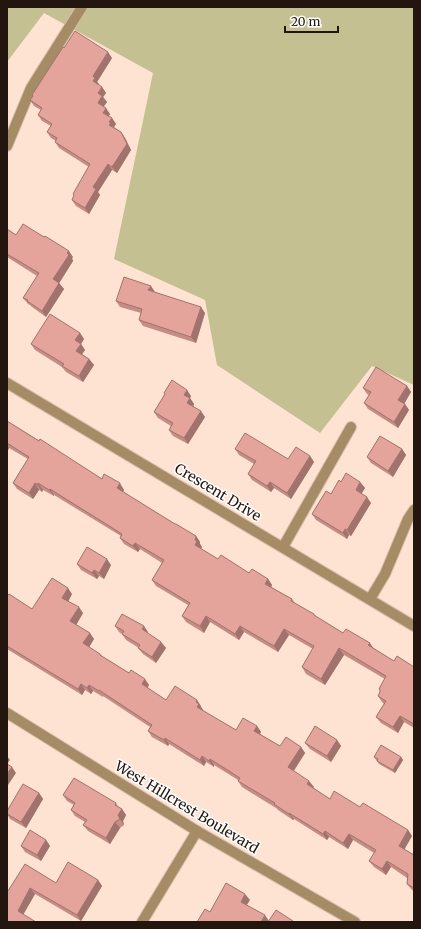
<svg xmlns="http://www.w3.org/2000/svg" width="421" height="929" font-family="Merriweather,serif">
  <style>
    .green { fill: #c4c091 }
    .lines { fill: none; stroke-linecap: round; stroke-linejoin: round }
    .minor-casing { stroke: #d7beaf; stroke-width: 12 }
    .minor { stroke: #a58c65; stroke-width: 10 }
    .wall { fill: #c48d85 }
    .shaded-wall { fill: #a0736c }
    .building { fill: #e4a49b; stroke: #a0736c }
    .labels { text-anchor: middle; stroke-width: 3; stroke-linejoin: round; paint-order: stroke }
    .street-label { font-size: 14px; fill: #22160f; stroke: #fff }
  </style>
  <rect width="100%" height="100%" fill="#ffe3d2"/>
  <!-- green -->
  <path class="green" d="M7 7H414V385L372 366 320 433 217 365 205 300 114 259 153 73 44 13 7 62Z"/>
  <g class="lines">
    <defs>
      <g id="minor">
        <path d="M7 146 31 88 82 7"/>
        <path d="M7 383 414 626"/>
        <path d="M283 547 351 427"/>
        <path d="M370 599 385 574 408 519 414 510"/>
        <path d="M7 713 197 831 355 922"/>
        <path d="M142 922 197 831"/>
      </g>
    </defs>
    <!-- minor casing -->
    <use href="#minor" class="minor-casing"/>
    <!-- minor -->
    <use href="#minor" class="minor"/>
  </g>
  <!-- wall -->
  <g class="wall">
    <path d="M112 58 97 82 99 84 98 85 102 87 106 93 103 97 107 102 103 107 110 114 109 116 112 118 116 124 114 127 121 132 125 138 131 150 117 173 112 170 98 192 100 195 89 214 76 206 72 200 74 196 73 194 89 167 59 148 55 142 56 141 51 138 47 132 51 126 42 121 38 115 41 110 34 106 30 100 33 96 32 95Z"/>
    <path d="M7 229 16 235 73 257 72 258 73 261 59 283 64 289 46 317 32 307 30 305 28 304 23 298 37 276 7 257Z"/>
    <path d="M155 292 205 313 196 343 143 326 139 320 141 313 120 307 116 301Z"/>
    <path d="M80 333 84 339 81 344 85 350 82 354 89 359 94 365 83 382 66 372 62 367 35 350 31 344Z"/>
    <path d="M407 386 411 392 404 403 409 410 398 428 368 409 364 403 369 395 367 394 363 388Z"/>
    <path d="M164 393 191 396 190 398 194 404 193 406 205 417 188 444 173 436 169 430 171 426 158 418 154 412 165 394Z"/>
    <path d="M7 421 102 479 124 490 123 492 175 524 196 536 200 542V544L202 547 201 549 218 559 249 573 268 579 272 585 271 587 292 599 295 603 316 617 343 633 373 648 394 661 414 667V728L404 722 398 733 381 723 376 717 384 704 382 702 378 696 380 691 379 689 385 679 344 655 325 685 306 674 302 667 313 649 289 635 278 652 244 632 239 640 210 622 204 633 186 622 182 616 188 605 156 586 152 580 162 563 140 549 138 552 124 544 120 538 121 536 54 495V496L43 490 42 492 39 490 33 499 17 489 13 483 28 459 9 448 7 452Z"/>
    <path d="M235 449 288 459 310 456 314 462 291 499 274 488 271 492 252 480 248 474 254 464 239 455Z"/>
    <path d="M402 449 406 455 393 477 371 463 367 457Z"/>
    <path d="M341 482H360L365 488 361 494 371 503 351 536 349 535 347 539 316 520 312 514 331 494Z"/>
    <path d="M77 564 111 565 104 579 99 576 97 579 81 570Z"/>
    <path d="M72 594 68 601 83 613 76 625 94 639 89 647 100 654 103 657 149 685 147 688 166 700 201 706V707L203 710V711L236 730 257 726 261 732 260 734 280 746 301 747 305 753 294 771 314 787 313 788 330 799 360 807 408 830 412 836 404 849 414 855V891L412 890 407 884V878L391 867 386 875 374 867 369 861 374 853 353 840 348 849 329 837 327 840 294 819 293 820 278 810 276 808 242 787 238 781V780L214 765V767L206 762 204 766 169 744 168 746 152 737 148 731 150 727 103 696V697L93 691 91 694 85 690 82 695 7 649V595L32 609Z"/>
    <path d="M115 626 148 632 147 633 161 642 166 648 156 663 143 654 138 648H139L126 640 122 634 119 632Z"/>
    <path d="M337 740 341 746 331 762 310 749 305 743Z"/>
    <path d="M374 757H401L403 760 395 773 379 764Z"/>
    <path d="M39 793 43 799 26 828 10 819 7 814V811Z"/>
    <path d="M63 795 116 803 119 808 122 809 126 815 123 821 124 825 120 828 110 844 88 831 83 825 85 822 75 816 71 810 74 805 67 801Z"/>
    <path d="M46 840 50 846 41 861 25 852 21 846Z"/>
    <path d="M98 880 102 886 81 921 35 894 23 914 7 922 8 891 56 883Z"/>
  </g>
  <!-- shaded-wall -->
  <g class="shaded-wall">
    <path d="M108 52 112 58 97 82 99 84 97 87 93 81V76Z"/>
    <path d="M102 87 106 93 103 97 107 102 102 109 98 103V93Z"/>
    <path d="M106 108 110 114 107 119 103 113Z"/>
    <path d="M112 118 116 124 114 127 109 125V122Z"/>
    <path d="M121 132 125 138 131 150 117 173 112 167Z"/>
    <path d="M108 164 112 170 98 192 100 195 89 214 85 208 93 187Z"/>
    <path d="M69 251 73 257 72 258 73 261 58 285 53 279Z"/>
    <path d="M59 283 64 289 46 317 42 311Z"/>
    <path d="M151 286 155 292 148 290Z"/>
    <path d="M201 307 205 313 196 343 191 337Z"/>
    <path d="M80 333 84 339 81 344 85 350 80 357 76 351 75 340Z"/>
    <path d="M89 359 94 365 83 382 79 376Z"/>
    <path d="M407 386 411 392 403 406 398 400Z"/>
    <path d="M187 390 191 396 188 401 184 395Z"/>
    <path d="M190 398 194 404 192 409 187 403Z"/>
    <path d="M405 404 409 410 398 428 394 422Z"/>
    <path d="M201 411 205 417 188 444 184 438Z"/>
    <path d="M7 445 9 448 7 452Z"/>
    <path d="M402 449 406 455 393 477 388 471Z"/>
    <path d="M310 456 314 462 291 499 287 493Z"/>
    <path d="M270 482 274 488 271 492 267 486Z"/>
    <path d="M360 482 365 488 360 496 356 490Z"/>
    <path d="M35 483 39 490 33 499 29 493Z"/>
    <path d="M38 483 43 490 42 492 38 485Z"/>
    <path d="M120 483 124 490 121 494 117 488Z"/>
    <path d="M50 489 54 495V496L49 490Z"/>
    <path d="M367 497 371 503 351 536 347 530Z"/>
    <path d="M345 529 349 535 347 539 343 533Z"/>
    <path d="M196 536 200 542V544L202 547 199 551 195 545V540Z"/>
    <path d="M135 543 140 549 138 552 133 546Z"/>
    <path d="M107 559 111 565 104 579 99 573Z"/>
    <path d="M94 570 99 576 97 579 92 573Z"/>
    <path d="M268 579 272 585 270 590 265 584Z"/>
    <path d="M68 588 72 594 67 604 62 598Z"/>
    <path d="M79 607 83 613 75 627 70 621Z"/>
    <path d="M206 616 210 622 204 633 200 626Z"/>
    <path d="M144 626 148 632 146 635 142 629Z"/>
    <path d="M240 626 244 632 239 640 235 634Z"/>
    <path d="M284 629 289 635 278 652 274 646Z"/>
    <path d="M90 633 94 639 88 649 83 643Z"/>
    <path d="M161 642 166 648 156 663 152 657Z"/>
    <path d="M370 643 374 649 368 645Z"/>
    <path d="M339 648 344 655 325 685 321 679Z"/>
    <path d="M145 679 149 685 146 690 142 684Z"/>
    <path d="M81 684 85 690 82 695 78 689Z"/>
    <path d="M89 685 93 691 91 694 87 688Z"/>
    <path d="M197 700 201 706V707L203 710 201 713 197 707 196 702Z"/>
    <path d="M400 716 404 722 398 733 393 727Z"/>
    <path d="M257 726 261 732 258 737 254 731Z"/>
    <path d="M165 738 169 744 168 746 164 740Z"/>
    <path d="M337 740 341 746 331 762 327 756Z"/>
    <path d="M301 747 305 753 292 773 288 767Z"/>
    <path d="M7 756 10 760 7 764Z"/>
    <path d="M202 756 206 762 204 766 200 760Z"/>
    <path d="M401 757 403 760 395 773 393 770Z"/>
    <path d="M210 759 214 765V767L209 761Z"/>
    <path d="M12 767 16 773 8 785 7 783V774Z"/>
    <path d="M309 781 314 787 311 790 307 784Z"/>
    <path d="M39 793 43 799 26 828 21 822Z"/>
    <path d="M122 809 126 815 123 821 124 825 120 819 118 815Z"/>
    <path d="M289 813 294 819 293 820 289 814Z"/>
    <path d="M115 822 120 828 110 844 106 838Z"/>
    <path d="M408 830 412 836 403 852 399 846Z"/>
    <path d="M325 831 329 837 327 840 323 834Z"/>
    <path d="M349 834 353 840 348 849 343 843Z"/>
    <path d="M46 840 50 846 41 861 37 855Z"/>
    <path d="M387 861 391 867 386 875 382 869Z"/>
    <path d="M98 880 102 886 81 921 77 915Z"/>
    <path d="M30 888 35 894 22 917 18 911Z"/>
    <path d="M245 894 250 900 245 908 241 902Z"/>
    <path d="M265 915 269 921V922H261Z"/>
  </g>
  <!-- building -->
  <g class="building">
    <path d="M75 31 108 52 93 76 95 78 93 81 102 87 98 93 102 96 98 103 106 108 103 113 112 118 109 122 111 123 109 125 121 132 127 144 112 167 108 164 93 187 96 189 85 208 72 200 74 195 73 194 90 164 55 142 57 138 47 132 52 124 38 115 42 108 30 100 33 96 32 95 63 47 64 48Z"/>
    <path d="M23 224 44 237 45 236 69 251 67 253 69 255 53 279 59 283 42 311 27 301 28 300 23 298 39 273 7 254V229L16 235Z"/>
    <path d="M124 277 151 286 148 290 201 307 191 337 139 320 142 309 116 301Z"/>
    <path d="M50 314 80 333 75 340 81 344 76 351 89 359 79 376 62 366 64 364 31 344Z"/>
    <path d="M376 367 407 386 398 400 405 404 394 422 364 403 371 392 363 388Z"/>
    <path d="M172 380 187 390 184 395 190 398 187 403 201 411 184 438 169 430 173 423 154 412 165 394 164 393Z"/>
    <path d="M7 421 39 441 40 439 102 479 104 474 120 483 117 488 175 524H176L196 536 195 540 197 541 195 545 218 559 221 555 249 573 252 569 268 579 265 584 292 599 291 601 314 614V615L343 633 346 629 370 643 368 645 394 661 397 656 414 667V724L400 716 393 727 376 717 386 701 378 696 380 692V690L379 689 386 676 339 648 321 679 302 667 314 646 284 629 274 646 240 626 235 634 206 616 200 626 182 616 190 603 152 580 164 560 135 543 133 546 120 538 122 534 50 489 49 490 38 483V485L35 483 29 493 13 483 29 457 7 443Z"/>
    <path d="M245 433 288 459 296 447 310 456 287 493 270 482 267 486 248 474 256 461 235 449Z"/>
    <path d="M380 436 402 449 388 471 367 457Z"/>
    <path d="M346 473 360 482 356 490 367 497 347 530 345 529 343 533 312 514 326 491 331 494 339 480 341 482Z"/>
    <path d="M87 547 107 559 99 573 94 570 92 573 77 564Z"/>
    <path d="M52 578 68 588 62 598 79 607 70 621 90 633 83 643 100 654V655L129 673 131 670 145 679 142 684 166 700 175 686 197 700 196 702 199 704 197 707 236 730 243 718 257 726 254 731 280 746 286 737 301 747 288 767 309 781 307 784 330 799 334 791 360 807 363 803 408 830 399 846 414 855V888L407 884 408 874 387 861 382 869 369 861 376 850 349 834 343 843 325 831 323 834 289 813V814L274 804 275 803 238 781 240 778 210 759 209 761 202 756 200 760 165 738 164 740 148 731 152 725 99 690V691L89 685 87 688 81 684 78 689 7 646V595H8L9 594 32 609Z"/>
    <path d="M122 614 144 626 142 629 161 642 152 657 138 648 140 645 122 634 124 631 115 626Z"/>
    <path d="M315 726 337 740 327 756 305 743Z"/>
    <path d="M381 745 401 757 393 770 377 761 378 759 374 757Z"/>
    <path d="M7 764 12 767 7 774Z"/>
    <path d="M74 778 116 803 115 805 122 809 118 815 120 819 115 822 106 838 83 825 87 820 71 810 75 803 63 795Z"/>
    <path d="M23 784 39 793 21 822 7 814V811Z"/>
    <path d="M30 830 46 840 37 855 21 846Z"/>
    <path d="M68 862 98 880 77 915 30 888 18 911 36 922H7V891H8L25 864 56 883Z"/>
    <path d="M226 883 245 894 241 902 265 915 261 922H197L205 909 210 912Z"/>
    <path d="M276 910 293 921 292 922H268Z"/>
  </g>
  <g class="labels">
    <!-- street labels -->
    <g class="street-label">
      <text transform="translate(218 492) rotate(31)" y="5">Crescent Drive</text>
      <text transform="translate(187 807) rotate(31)" y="5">West Hillcrest Boulevard</text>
    </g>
  </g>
  <!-- border -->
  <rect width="421" height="929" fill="none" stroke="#22160f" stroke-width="16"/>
  <!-- scale -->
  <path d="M285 26v6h53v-6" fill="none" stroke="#22160f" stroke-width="2"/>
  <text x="291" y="26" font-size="12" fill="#22160f" stroke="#ffffff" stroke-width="3" paint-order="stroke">20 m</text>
</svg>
